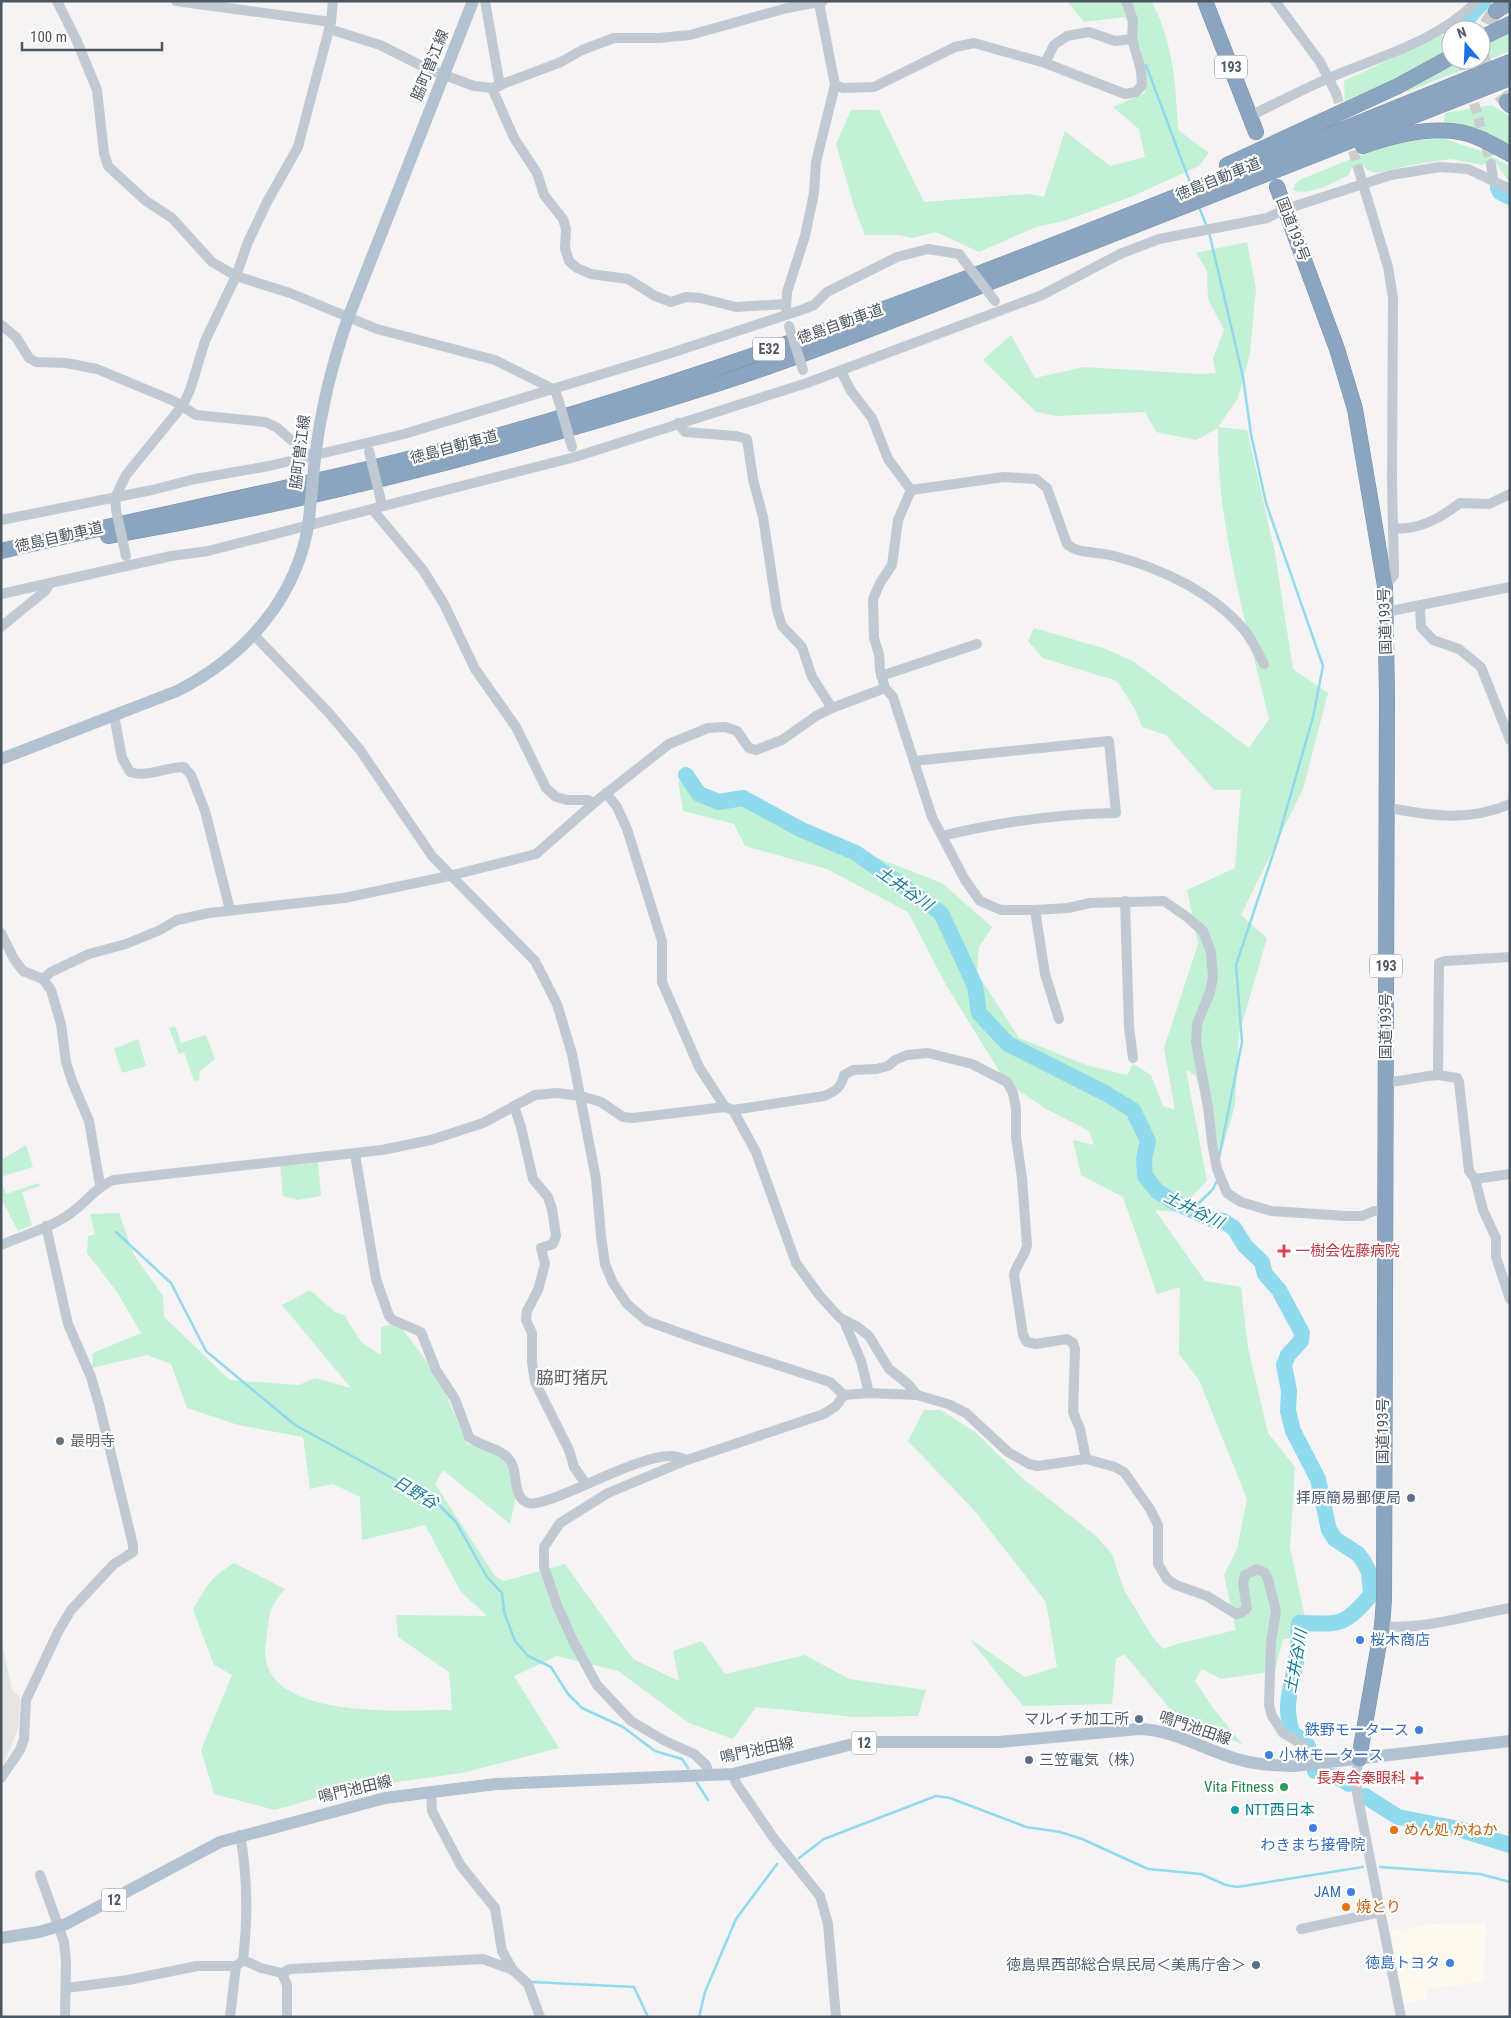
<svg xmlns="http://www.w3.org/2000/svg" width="1511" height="2018" font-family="'Roboto Condensed','Noto Sans JP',sans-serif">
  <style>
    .commercial { fill: #fdf9ef }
    .education { fill: #e6e4e5 }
    .green { fill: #c3f1d5 }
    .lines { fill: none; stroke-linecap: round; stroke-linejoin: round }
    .stream { stroke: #90daee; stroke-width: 2.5 }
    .river { stroke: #90daee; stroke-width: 16 }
    .minor-tunnel { stroke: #caccce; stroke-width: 10; stroke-dasharray: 10 5; stroke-linecap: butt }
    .highway-tunnel { stroke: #caccce; stroke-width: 15; stroke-dasharray: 15 8; stroke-linecap: butt }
    .highway-casing { stroke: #7690ad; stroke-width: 16 }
    .minor { stroke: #c1cad2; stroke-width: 10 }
    .major { stroke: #b3c2d1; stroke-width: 12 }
    .highway { stroke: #8ba5c1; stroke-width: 15 }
    .minor-bridge { stroke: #c1cad2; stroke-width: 10 }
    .major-bridge { stroke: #b3c2d1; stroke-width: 12 }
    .health-dot { fill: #e0444e; stroke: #fff; stroke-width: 2 }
    .worship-dot { fill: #6b7280; stroke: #fff; stroke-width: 2 }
    .service-dot { fill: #5c6f8a; stroke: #fff; stroke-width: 2 }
    .shop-dot { fill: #3f7fe0; stroke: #fff; stroke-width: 2 }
    .leisure-dot { fill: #2e9e5b; stroke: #fff; stroke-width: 2 }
    .culture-dot { fill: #0f9aa8; stroke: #fff; stroke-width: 2 }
    .food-dot { fill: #e8710a; stroke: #fff; stroke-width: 2 }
    .labels { text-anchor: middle; stroke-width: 4.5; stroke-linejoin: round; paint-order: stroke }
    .shield { fill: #fff; stroke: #808990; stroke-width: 1 }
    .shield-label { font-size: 14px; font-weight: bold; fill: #4a5661 }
    .street-label { font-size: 15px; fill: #4a5661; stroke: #fff }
    .health-label { font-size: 15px; fill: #be3a42; stroke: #fff; text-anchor: start }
    .worship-label { font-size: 15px; fill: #5b616d; stroke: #fff; text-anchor: start }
    .service-label { font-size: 15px; fill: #4e5e75; stroke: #fff; text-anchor: end }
    .shop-label { font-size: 15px; fill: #366cbe; stroke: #fff; text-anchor: end }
    .leisure-label { font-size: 15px; fill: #27864d; stroke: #fff; text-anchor: end }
    .culture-label { font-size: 15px; fill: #0d838f; stroke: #fff; text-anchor: start }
    .food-label { font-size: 15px; fill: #c56008; stroke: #fff; text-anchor: start }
    .water-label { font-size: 16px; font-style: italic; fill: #0c7c9b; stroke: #fff }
    .quarter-label { font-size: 18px; fill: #5f6368; stroke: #fff }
  </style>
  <rect width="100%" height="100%" fill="#f5f3f3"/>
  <!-- commercial -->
  <path class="commercial" d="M1486 1923 1484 1982 1426 1989 1428 1999 1402 2004 1391 1931 1432 1924Z"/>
  <!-- education -->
  <path class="education" d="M1 1637 12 1690 20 1697 19 1726 1 1771Z"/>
  <!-- green -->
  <g class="green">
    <path d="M1067 1H1151C1173 39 1176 87 1178 130L1209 153 1199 166 1133 196 1064 221 1036 227 979 252 936 232 912 238 898 235H865L854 206 836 144 851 110H879L924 202 1028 194 1044 197 1065 131 1110 166 1145 157 1139 129 1113 107 1145 93 1141 49 1125 17 1084 22Z"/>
    <path d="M1510 30V51L1406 92 1405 89 1453 60H1481V43Z"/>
    <path d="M1441 35 1451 42V46C1421 71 1380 85 1345 101L1344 81Z"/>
    <path d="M1492 105 1510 117V146L1443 126 1445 113Z"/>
    <path d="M1442 138 1478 150 1510 166V183L1496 163 1487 162 1482 165 1451 159 1416 164 1376 173 1367 170 1362 164 1352 167 1349 175C1334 182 1309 197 1293 190L1295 184 1302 179 1363 154 1401 142Z"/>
    <path d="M1247 242 1256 289 1250 353 1238 398 1218 427 1247 430 1275 553 1293 669 1328 693 1303 789 1241 915 1267 938 1239 1034 1235 1105 1221 1153 1195 1075 1186 1070 1207 1181 1177 1212 1155 1210 1205 1281 1241 1287 1248 1348 1268 1433 1295 1467 1290 1547 1309 1637 1283 1639 1275 1671 1221 1679 1202 1669 1195 1681 1213 1708 1243 1745 1171 1710 1124 1654 1116 1659 1112 1704 1023 1706 969 1638 1025 1677 1057 1667 1046 1602 973 1509 908 1441 924 1410H941L975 1432 1021 1477 1096 1536 1112 1554 1124 1590 1152 1636 1163 1649 1177 1644 1236 1630 1224 1575 1237 1549 1247 1499 1199 1380 1179 1354 1180 1287 1157 1294 1123 1197 1081 1175 1073 1140 1094 1145 1089 1131 1046 1109 1006 1082 946 985 908 912 827 869 745 846 734 824 683 811 678 781 942 883 992 927 979 947 977 973 1019 1038 1086 1065 1127 1075 1133 1064 1151 1075 1163 1106 1175 1110 1164 1048 1198 944 1187 890 1235 868 1241 790H1214L1166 735 1142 727 1135 709 1117 681 1043 658 1028 641 1034 628 1103 648 1133 661 1249 748 1269 719C1247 626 1216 524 1218 428L1196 440 1156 432 1145 412 1057 416 1036 412 983 360 1011 335 1035 378 1084 367 1199 374 1216 373 1213 359 1224 330 1208 299 1207 271 1196 253Z"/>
    <path d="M175 1026 181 1043 206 1035 215 1059 200 1071 199 1080 194 1081 184 1052 179 1054 169 1028Z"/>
    <path d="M138 1039 146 1066 122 1073 114 1049Z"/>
    <path d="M26 1145 33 1167 1 1177V1160Z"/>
    <path d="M318 1161 321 1196 298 1200 283 1196 280 1164Z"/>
    <path d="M1 1180 6 1194 38 1183 40 1186 22 1192 32 1225 18 1231 1 1198Z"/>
    <path d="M119 1213 134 1255 163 1296 164 1317 230 1380 299 1385 315 1378 351 1388 282 1305 310 1290 335 1312 344 1315 362 1343 381 1355V1327L398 1323 439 1378 467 1444 501 1452 517 1491 510 1524 443 1470 435 1484 495 1576 504 1581 565 1564 633 1659 679 1681 673 1651 702 1641 725 1674 805 1655 849 1679 926 1690 918 1716 854 1717 756 1707 733 1739 689 1723 618 1671 557 1656 514 1676 559 1748 462 1773 346 1789 275 1810 214 1794 201 1750 232 1675 214 1665 193 1610C205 1588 211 1577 234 1563L285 1589C267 1609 270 1615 266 1641 252 1722 402 1710 452 1710L449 1672 398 1637 396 1615 487 1616 461 1592 425 1525 362 1540 360 1497 333 1484 310 1489 303 1437 238 1425 187 1408 171 1364 147 1355 92 1368 93 1353 141 1333 117 1292 87 1253 88 1236 95 1234 90 1214Z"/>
  </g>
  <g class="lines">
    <!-- stream -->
    <g class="stream">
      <path d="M1146 65 1191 185"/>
      <path d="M1199 207 1207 227"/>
      <path d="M1209 232 1243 377 1251 434 1266 503 1323 666 1313 717 1278 839 1236 965 1242 1042 1219 1158"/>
      <path d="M1192 1210 1213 1189 1217 1181"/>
      <path d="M116 1232 171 1283 206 1351 295 1425 436 1502 456 1522 487 1577 502 1593 504 1612 515 1641 528 1656 551 1667 568 1694 582 1708 623 1727 655 1751 682 1759 688 1768"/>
      <path d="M697 1783 708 1800"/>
      <path d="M799 1858 824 1839 936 1796 950 1798 1026 1827 1060 1832 1082 1839 1148 1869 1201 1874 1226 1885 1237 1887 1363 1867"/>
      <path d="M1380 1867 1480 1874 1510 1882"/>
      <path d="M533 1982 634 1987 648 2017"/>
      <path d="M699 2017 705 1992 736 1919 777 1864"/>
    </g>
    <!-- river -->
    <g class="river">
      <path d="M1463 30C1466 18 1475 10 1484 1"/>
      <path d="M1498 188 1500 192 1510 197"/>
      <path d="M686 775 699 794 719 802 743 798 802 830 856 853 941 913 975 986 979 1013 1008 1044 1105 1093 1133 1110 1148 1141 1144 1159 1145 1176 1157 1191 1172 1201 1211 1219 1223 1221 1234 1228 1245 1246 1262 1262 1265 1274 1279 1290 1302 1333 1301 1341 1288 1355 1284 1365 1289 1391 1288 1411 1293 1431 1318 1479 1329 1530 1335 1539 1358 1554 1364 1562 1369 1572 1371 1595C1343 1627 1341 1624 1299 1623 1298 1636 1298 1649 1296 1662 1291 1692 1283 1702 1292 1733L1304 1741 1308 1746"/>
      <path d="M1315 1766V1771C1331 1778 1334 1773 1349 1784"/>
      <path d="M1365 1796 1398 1817 1459 1829 1510 1845"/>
    </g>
    <!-- minor-tunnel -->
    <g class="minor-tunnel">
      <path d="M1462 60 1491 164"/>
      <path d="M1336 93 1359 171"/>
    </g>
    <!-- highway-tunnel -->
    <g class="highway-tunnel">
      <path d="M1481 46C1483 32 1487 21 1496 11"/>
      <path d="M1481 53C1486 72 1494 87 1507 102"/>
    </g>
    <defs>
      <g id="highway">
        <path d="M1205 1 1256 132"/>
        <path d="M1496 11 1510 2"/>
        <path d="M1481 38 1510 24"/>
        <path d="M1507 102 1510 105"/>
        <path d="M1363 146C1397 134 1444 122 1479 138 1489 142 1500 149 1510 154"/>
        <path d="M1227 165 1398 86 1451 57"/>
        <path d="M1277 187 1337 349 1355 409 1385 586 1387 696 1384 1600 1382 1626 1359 1759"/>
        <path d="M108 536C315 501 519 447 720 383 821 350 920 309 1019 271 1183 207 1346 142 1510 78"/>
        <path d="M1 551C193 506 387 471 576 413 894 316 1201 186 1510 62"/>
      </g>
    </defs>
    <!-- highway casing -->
    <use href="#highway" class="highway-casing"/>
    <!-- minor -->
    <g class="minor">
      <path d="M57 1 76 39 97 90 104 153 108 166 146 201 172 218 212 262 236 276 290 293 377 329 495 360 555 390 559 402"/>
      <path d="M176 1 331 22"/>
      <path d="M485 1 500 86"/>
      <path d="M1275 1 1320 62 1336 93"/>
      <path d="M329 29 380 45 428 69 474 86 492 88 561 62 582 50 614 38H659L690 35 787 8 823 1"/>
      <path d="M1045 63 1054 45 1067 36 1089 32 1115 41 1132 39 1133 20 1126 1"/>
      <path d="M835 85 843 88 874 87 955 47 974 43 1045 63 1125 94 1136 92 1142 85 1141 70 1132 39"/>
      <path d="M492 88 514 138 537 173 544 195 563 219 566 229 565 248 569 261 577 268 591 274 628 279 655 296 671 302 686 297 700 298 736 307 786 304"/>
      <path d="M1250 116C1276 103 1302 90 1329 78 1380 56 1437 42 1477 1"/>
      <path d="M1491 164 1493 179"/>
      <path d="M1359 171 1388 267 1393 298 1392 481 1394 575 1385 586"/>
      <path d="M786 309 787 292 805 236 814 193 816 162 835 85 819 3"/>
      <path d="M1 325 16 337 29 358 36 362 66 363 97 369 174 401 196 415 265 422 276 427 309 455"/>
      <path d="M841 371 851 391 872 418 888 459 911 490"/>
      <path d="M678 423 685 432 736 436 747 439 753 479 763 517 777 610 782 626 802 647 812 677 832 708"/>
      <path d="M911 490 898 520 892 565 880 583 873 599 874 638 879 654 880 670 885 688 893 697 932 817 965 880 980 901 1001 910H1035L1068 908 1090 903 1164 901 1187 917 1203 931 1211 952 1213 977 1210 992 1197 1024 1196 1042 1208 1107 1212 1142 1217 1169 1227 1193 1241 1202 1271 1211 1346 1216H1362L1374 1211H1384"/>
      <path d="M911 490 1004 477 1036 479 1047 488 1067 544C1079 555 1098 551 1114 556 1161 568 1214 593 1245 631 1253 641 1258 653 1264 664"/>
      <path d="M116 510 115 498 126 475 183 405 190 390 205 341 236 276 248 242 267 202 298 147 331 22 333 1"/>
      <path d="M373 510 423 570 444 604 475 669 516 727 546 788 556 797 567 800H588L594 803"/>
      <path d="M1 520 152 490 195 479 269 466 404 434 665 355 804 309 814 305 827 292 897 257 928 249 959 254"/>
      <path d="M1394 528C1418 531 1442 517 1460 503L1489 504 1510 494"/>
      <path d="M1 594 171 556 208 551 575 457 807 383 1042 295 1120 254 1159 239 1267 218 1286 209 1391 175 1440 167 1468 169 1510 189"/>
      <path d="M1420 607 1421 627 1433 640 1459 649 1481 667 1510 740"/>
      <path d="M1386 612 1510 587"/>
      <path d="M1 627 45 591 50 583"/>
      <path d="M254 635 329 713 360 750 432 856 535 961 557 1004 572 1054 596 1179 601 1236 605 1264 613 1283 627 1304 647 1321 700 1340 830 1382 844 1395"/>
      <path d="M881 676 977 644"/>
      <path d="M114 715 122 758 130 772C147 778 166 767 184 767L191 775 205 811 230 910"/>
      <path d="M914 761 1109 741 1116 813C1056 814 1000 822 942 836"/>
      <path d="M606 793 617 807 627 829 662 941V982L699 1067 725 1107"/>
      <path d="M1386 807C1428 816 1469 822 1510 804"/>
      <path d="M1125 901 1129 1027 1133 1058"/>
      <path d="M1035 910 1045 974 1059 1019"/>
      <path d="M1 933 14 959 23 971 43 979 51 990 61 1024 66 1062 72 1081 89 1121 100 1185"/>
      <path d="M43 979 51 972 89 954 126 944 160 930 177 920 209 913 344 898 449 876 536 854 594 803 669 744 708 728 725 727 737 731 749 748 756 750 782 740 816 716 832 708 885 688"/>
      <path d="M1438 1075 1457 1078 1459 1082 1469 1171 1475 1179"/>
      <path d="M1386 1082C1404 1082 1420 1076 1438 1075L1439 963 1445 961 1510 957"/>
      <path d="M514 1106 521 1127 533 1179 548 1197 552 1209 556 1236 553 1244 541 1248 545 1264 538 1290 527 1311 526 1320 532 1333V1362L535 1382 569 1450 574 1467 586 1484"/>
      <path d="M733 1110 824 1096C836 1091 841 1088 844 1075L853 1070 876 1069 888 1066 895 1060 907 1055 928 1053 972 1064 1007 1082 1013 1093 1016 1108V1137L1022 1178 1027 1245C1025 1257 1016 1264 1014 1275L1023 1335 1027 1342 1036 1344 1067 1339 1073 1343 1075 1349 1073 1412 1080 1429 1086 1459"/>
      <path d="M355 1154 376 1279 389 1316 393 1320 421 1332 436 1370 455 1399 469 1437C481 1447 503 1448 511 1462 518 1473 512 1497 528 1503 547 1509 637 1454 672 1456 677 1456 683 1459 687 1460"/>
      <path d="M1510 1174 1475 1179 1483 1210 1496 1238V1257L1510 1299"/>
      <path d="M1 1245C24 1235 51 1228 71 1213 87 1202 96 1187 113 1180L382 1150 431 1140 483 1123 535 1095 557 1093 581 1096 601 1102 623 1117 633 1118 725 1107 733 1110 756 1152 796 1263 820 1296 840 1318 856 1326 869 1336 889 1369 908 1384 917 1395 948 1404 966 1413 1008 1452 1029 1464 1038 1466 1086 1459 1115 1467 1124 1472 1150 1509 1158 1525V1564L1167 1579 1176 1585 1207 1596 1236 1614 1241 1613 1247 1608 1243 1583 1245 1575 1257 1569 1265 1573 1268 1579 1276 1611 1271 1642 1269 1705 1272 1716 1283 1733 1303 1745 1312 1763"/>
      <path d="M844 1321 861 1361 869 1393"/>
      <path d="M1382 1626C1424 1630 1469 1615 1510 1608"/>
      <path d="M1359 1759 1356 1774 1357 1793 1401 2017"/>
      <path d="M733 1774 736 1783 775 1840 820 1896 828 1924 836 2017"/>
      <path d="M710 1775 706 1765 694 1754 665 1741 631 1721 597 1685 573 1641 557 1605 544 1567V1547L560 1523 608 1493 687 1460 824 1414 836 1406 844 1395 869 1393 917 1395"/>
      <path d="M1 1778 20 1750 24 1739 26 1700 58 1632 71 1610 114 1564 133 1552V1545L99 1404 91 1377 68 1324 46 1226"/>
      <path d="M431 1791 432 1811 461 1866 495 1908 502 1951 513 1970 528 1984 540 2017"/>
      <path d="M240 1835C248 1877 248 1917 243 1960L261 1968 282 1973 287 1985V2017"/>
      <path d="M40 1875 64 1942 66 1961 65 2017"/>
      <path d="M1301 1929 1381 1912"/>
      <path d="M282 1973 290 1969 483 1959 513 1970"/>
      <path d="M66 1988 128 1980 197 1966H236"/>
      <path d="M230 2017 236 1966 240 1963"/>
    </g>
    <!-- major -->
    <g class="major">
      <path d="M315 457C321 409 332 364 348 318L473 1"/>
      <path d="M1 759 177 691C246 656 298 597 309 520"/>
      <path d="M1 1938 39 1932 66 1924 220 1842 385 1798 496 1784 733 1774 849 1745 874 1742H999L1139 1729C1175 1730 1204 1750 1237 1759 1256 1765 1274 1765 1294 1766L1510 1741"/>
    </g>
    <!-- highway -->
    <use href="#highway" class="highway"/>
    <!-- minor-bridge -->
    <g class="minor-bridge">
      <path d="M959 254 995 301"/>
      <path d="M789 326 803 370"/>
      <path d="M559 402 572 447"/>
      <path d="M369 451 381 501"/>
      <path d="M116 510 126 556"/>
    </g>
    <!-- major-bridge -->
    <path class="major-bridge" d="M309 520 315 457"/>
  </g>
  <!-- markers -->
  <g class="health-dot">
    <path d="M1281.5 1243.5h5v5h5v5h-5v5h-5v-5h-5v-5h5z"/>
    <path d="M1414.5 1770.5h5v5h5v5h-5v5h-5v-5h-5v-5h5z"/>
  </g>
  <circle class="worship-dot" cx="60" cy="1441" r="5"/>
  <g class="service-dot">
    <circle cx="1411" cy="1498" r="5"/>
    <circle cx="1139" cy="1719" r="5"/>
    <circle cx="1029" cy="1760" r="5"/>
    <circle cx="1256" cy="1965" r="5"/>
  </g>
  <g class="shop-dot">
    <circle cx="1360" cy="1640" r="5"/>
    <circle cx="1419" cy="1730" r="5"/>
    <circle cx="1269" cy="1755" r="5"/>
    <circle cx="1313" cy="1828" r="5"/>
    <circle cx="1351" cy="1892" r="5"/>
    <circle cx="1450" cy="1963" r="5"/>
  </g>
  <circle class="leisure-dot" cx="1284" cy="1787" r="5"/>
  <circle class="culture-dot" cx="1235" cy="1810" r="5"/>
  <g class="food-dot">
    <circle cx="1394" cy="1830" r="5"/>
    <circle cx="1346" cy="1907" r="5"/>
  </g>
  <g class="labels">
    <!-- shield labels -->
    <g class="shield">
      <rect x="1215" y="55.5" width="32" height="23" rx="4"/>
      <rect x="753" y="337.5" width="32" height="23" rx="4"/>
      <rect x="1370" y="954.5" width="32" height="23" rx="4"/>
      <rect x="851.5" y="1731.5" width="25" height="23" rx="4"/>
      <rect x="101.5" y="1888.5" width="25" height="23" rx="4"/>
    </g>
    <g class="shield-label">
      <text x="1231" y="72">193</text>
      <text x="769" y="354">E32</text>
      <text x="1386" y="971">193</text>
      <text x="864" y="1748">12</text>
      <text x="114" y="1905">12</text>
    </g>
    <!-- street labels -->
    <g class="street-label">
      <text transform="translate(430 65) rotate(-68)" y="5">脇町曽江線</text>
      <text transform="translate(1218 179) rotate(-22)" y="5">徳島自動車道</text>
      <text transform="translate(1293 229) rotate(69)" y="5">国道193号</text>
      <text transform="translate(840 324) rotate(-20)" y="5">徳島自動車道</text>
      <text transform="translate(454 447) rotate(-15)" y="5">徳島自動車道</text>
      <text transform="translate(300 452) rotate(-83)" y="5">脇町曽江線</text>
      <text transform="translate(59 537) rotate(-13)" y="5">徳島自動車道</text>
      <text transform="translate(1385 621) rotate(-92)" y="5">国道193号</text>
      <text transform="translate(1386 1026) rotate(-90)" y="5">国道193号</text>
      <text transform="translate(1383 1431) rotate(-90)" y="5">国道193号</text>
      <text transform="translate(1195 1728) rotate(19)" y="5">鳴門池田線</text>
      <text transform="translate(757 1750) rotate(-12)" y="5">鳴門池田線</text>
      <text transform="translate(355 1789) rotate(-13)" y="5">鳴門池田線</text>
    </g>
    <!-- health labels -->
    <g class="health-label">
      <text x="1295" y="1256">一樹会佐藤病院</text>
      <text x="1406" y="1783" text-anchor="end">長寿会秦眼科</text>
    </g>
    <!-- worship labels -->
    <g class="worship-label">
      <text x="70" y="1446">最明寺</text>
    </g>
    <!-- service labels -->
    <g class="service-label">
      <text x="1401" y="1503">拝原簡易郵便局</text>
      <text x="1129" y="1724">マルイチ加工所</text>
      <text x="1039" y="1765" text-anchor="start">三笠電気（株）</text>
      <text x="1246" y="1970">徳島県西部総合県民局＜美馬庁舎＞</text>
    </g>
    <!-- shop labels -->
    <g class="shop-label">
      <text x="1370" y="1645" text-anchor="start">桜木商店</text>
      <text x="1409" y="1735">鉄野モータース</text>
      <text x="1279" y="1760" text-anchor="start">小林モータース</text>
      <text x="1313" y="1850" text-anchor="middle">わきまち接骨院</text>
      <text x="1341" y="1897">JAM</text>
      <text x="1440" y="1968">徳島トヨタ</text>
    </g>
    <!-- leisure labels -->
    <g class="leisure-label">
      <text x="1274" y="1792">Vita Fitness</text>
    </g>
    <!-- culture labels -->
    <g class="culture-label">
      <text x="1245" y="1815">NTT西日本</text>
    </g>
    <!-- food labels -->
    <g class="food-label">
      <text x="1404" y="1835">めん処 かねか</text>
      <text x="1356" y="1912">焼とり</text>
    </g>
    <!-- water labels -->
    <g class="water-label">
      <text transform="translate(905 888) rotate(35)" y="6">土井谷川</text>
      <text transform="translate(1194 1209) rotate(26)" y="6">土井谷川</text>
      <text transform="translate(416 1492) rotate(31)" y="6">日野谷</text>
      <text transform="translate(1295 1661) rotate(-80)" y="6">土井谷川</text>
    </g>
    <!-- quarter labels -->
    <g class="quarter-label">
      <text x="572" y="1384">脇町猪尻</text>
    </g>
  </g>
  <!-- border -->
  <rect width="1511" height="2018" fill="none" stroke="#4a5661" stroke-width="5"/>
  <!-- north arrow -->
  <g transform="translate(1466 45) rotate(341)"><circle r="24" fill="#ffffff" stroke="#b7bbc0"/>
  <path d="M0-4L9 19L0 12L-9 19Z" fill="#1a73e8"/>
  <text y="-8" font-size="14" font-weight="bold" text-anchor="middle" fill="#4a5661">N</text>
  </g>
  <!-- scale -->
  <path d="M22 42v8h140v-8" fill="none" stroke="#4a5661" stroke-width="2.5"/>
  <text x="30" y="42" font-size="15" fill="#4a5661" stroke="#ffffff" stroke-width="4" paint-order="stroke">100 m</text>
</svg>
